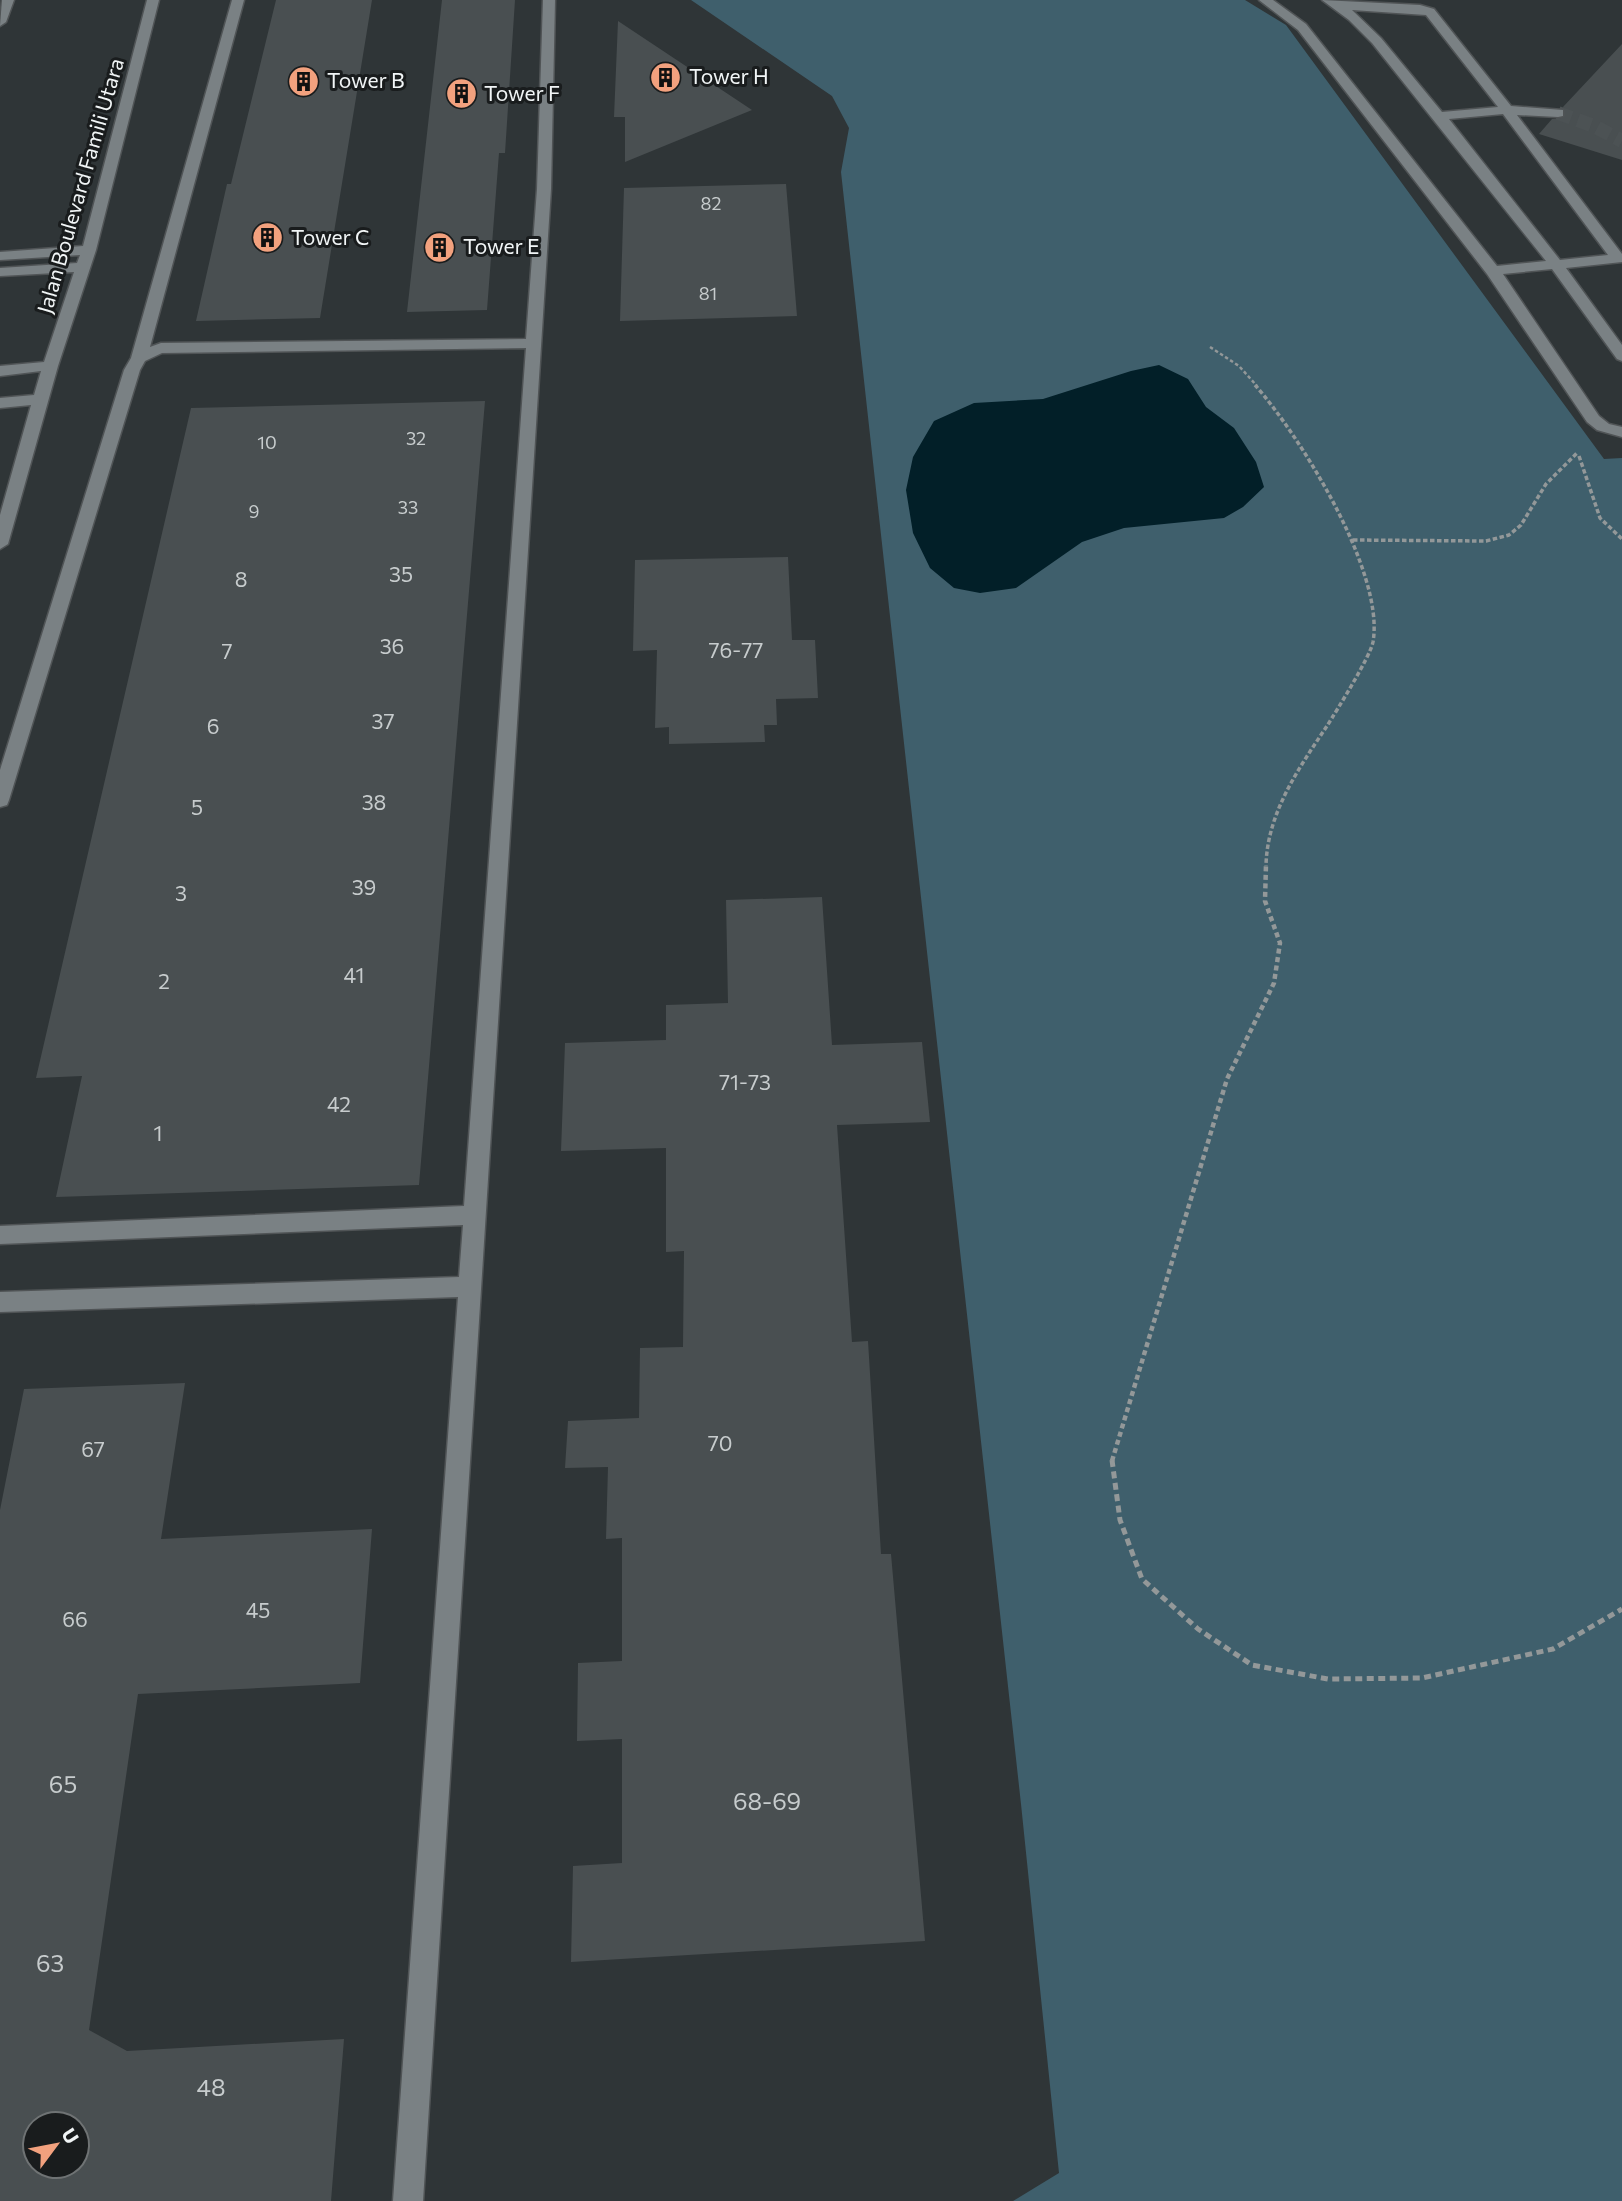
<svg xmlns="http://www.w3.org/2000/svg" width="1622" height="2201" font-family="Commissioner,sans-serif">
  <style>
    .green { fill: #3f5f6c }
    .water { fill: #021f28 }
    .building { fill: #494f51; fill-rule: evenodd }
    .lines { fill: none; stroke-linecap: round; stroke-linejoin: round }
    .minor-tunnel { stroke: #4c5254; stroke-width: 14; stroke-dasharray: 14 7; stroke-linecap: butt }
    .minor-casing { stroke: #505456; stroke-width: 3 }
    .path-far3 { stroke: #939899; stroke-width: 2.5; stroke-dasharray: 3.5 2.5; stroke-linecap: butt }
    .path-far2 { stroke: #939899; stroke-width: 3.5; stroke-dasharray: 4.5 2.5; stroke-linecap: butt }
    .path-far1 { stroke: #939899; stroke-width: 4.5; stroke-dasharray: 5 3.5; stroke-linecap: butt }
    .path { stroke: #939899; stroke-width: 5; stroke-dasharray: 7 4.5; stroke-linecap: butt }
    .minor { fill: #7a8184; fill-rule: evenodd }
    .labels { text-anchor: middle; stroke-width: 6; stroke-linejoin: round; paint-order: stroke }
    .far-number-label { font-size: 18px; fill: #c7cccd }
    .far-poi-label { font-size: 21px; fill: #f1f5f6; stroke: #191c1d; text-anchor: start }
    .far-street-label { font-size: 21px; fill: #f1f5f6; stroke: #191c1d }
    .number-label { font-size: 21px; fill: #c7cccd }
    .near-number-label { font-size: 24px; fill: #c7cccd }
  </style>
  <rect width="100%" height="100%" fill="#2f3537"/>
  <!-- green -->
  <path class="green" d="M691 0H1245L1286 25 1604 459 1622 458V2201H1013L1059 2173 1021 1804 841 172 849 128 832 96Z"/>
  <!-- water -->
  <path class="water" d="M1159 365 1188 379 1206 407 1234 428 1256 462 1264 487 1243 507 1224 518 1124 528 1082 542 1016 588 980 593 954 588 930 568 913 533 906 490 913 457 934 421 974 403 1043 399 1131 371Z"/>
  <!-- building -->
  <g class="building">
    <path d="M276 0H372L320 318 196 321 227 184H231Z"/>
    <path d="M442 0H515L505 153H499L487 310 407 312Z"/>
    <path d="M618 21 752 110 625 162V117H614Z"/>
    <path d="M1622 44V160L1539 134 1552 119 1565 118 1563 107Z"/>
    <path d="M786 184 797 316 620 321 624 188Z"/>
    <path d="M485 401 419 1185 56 1197 82 1076 36 1078 191 408Z"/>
    <path d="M788 557 792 640H815L818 698 776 699 777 725H764L765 742 669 744V727L655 728 657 650 633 651 635 560Z"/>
    <path d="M822 897 832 1045 922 1042 930 1122 837 1125 852 1342 868 1341 881 1554H891L925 1941 571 1962 573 1866 622 1863V1739L577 1741 578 1663 622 1661V1538L606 1539 608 1467 565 1468 568 1421 639 1418 640 1348 683 1347 684 1251 666 1252V1148L561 1151 565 1043 666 1040V1005L728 1003 726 900Z"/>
    <path d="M185 1383 161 1539 372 1529 360 1683 138 1694 89 2030 127 2051 344 2039 331 2201H0V1510L24 1389ZM35 2124H77V2166H35Z"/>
  </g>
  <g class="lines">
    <!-- minor-tunnel -->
    <path class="minor-tunnel" d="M1558 113 1594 126 1622 141"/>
    <defs>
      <g id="minor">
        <path d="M2 0H14L6 22 0 26Z"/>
        <path d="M147 0H159L96 250 58 366 8 544 0 549V515L31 405 0 408V398L34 395 41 371 0 376V366L44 362 74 272 0 276V268L77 263 80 255 0 260V252L83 246Z"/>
        <path d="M232 0H244L150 347 161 343 526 339 537 189 543 0H555L551 189 423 2201H393L458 1297 0 1312V1292L459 1277 463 1225 0 1244V1226L464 1206 526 348 162 353 145 361 140 370 9 800 7 805 0 807V770L124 370 131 358Z"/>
        <path d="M1259 0H1273L1306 24 1497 266 1546 261 1372 43 1349 20 1322 0 1420 5 1434 9 1511 106 1563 110V116L1558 117 1517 115 1622 254V262L1566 268 1622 345V361L1617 359 1552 269 1503 274 1599 416 1609 424 1622 427V437L1597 430 1587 422 1487 274 1298 30ZM1352 10 1426 15 1498 107 1442 112 1381 38ZM1503 114 1608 255 1560 260 1449 119Z"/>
      </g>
    </defs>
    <!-- minor casing -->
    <use href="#minor" class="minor-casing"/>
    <!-- path-far3 -->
    <path class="path-far3" d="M1210 347 1239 366 1257 386"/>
    <!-- path-far2 -->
    <g class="path-far2">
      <path d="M1255 385C1300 436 1385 572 1373 642 1370 657 1337 710 1327 726 1299 768 1267 813 1266 866"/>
      <path d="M1579 456 1600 518 1622 539"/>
      <path d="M1353 540 1486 541 1509 535 1521 525 1546 484 1577 453"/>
    </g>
    <!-- path-far1 -->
    <path class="path-far1" d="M1112 1461 1227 1079 1274 983 1280 943 1265 901 1266 864"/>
    <!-- path -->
    <path class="path" d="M1112 1460 1120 1520 1142 1579 1198 1629 1252 1665 1328 1679 1422 1678 1553 1649 1622 1609"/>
    <!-- minor -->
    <use href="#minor" class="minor"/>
  </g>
  <!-- icons -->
  <defs>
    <symbol id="building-disc" viewBox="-11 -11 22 22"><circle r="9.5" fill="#f2a17e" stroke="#191c1d"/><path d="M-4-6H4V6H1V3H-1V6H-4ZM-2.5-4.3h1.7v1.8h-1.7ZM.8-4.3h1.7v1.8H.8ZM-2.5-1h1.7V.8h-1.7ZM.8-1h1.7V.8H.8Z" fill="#111"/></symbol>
  </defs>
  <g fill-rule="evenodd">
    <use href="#building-disc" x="648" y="60" width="35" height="35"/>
    <use href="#building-disc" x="286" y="64" width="35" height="35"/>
    <use href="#building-disc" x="444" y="76" width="35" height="35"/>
    <use href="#building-disc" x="250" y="220" width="35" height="35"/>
    <use href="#building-disc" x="422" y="230" width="35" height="35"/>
  </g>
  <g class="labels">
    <!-- far-number labels -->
    <g class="far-number-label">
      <text x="711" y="210">82</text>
      <text x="708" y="300">81</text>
      <text x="416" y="445">32</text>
      <text x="267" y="449">10</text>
      <text x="408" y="514">33</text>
      <text x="254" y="518">9</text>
    </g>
    <!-- far-poi labels -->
    <g class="far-poi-label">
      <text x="689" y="84">Tower H</text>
      <text x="327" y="88">Tower B</text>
      <text x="484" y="101">Tower F</text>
      <text x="291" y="245">Tower C</text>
      <text x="463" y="254">Tower E</text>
    </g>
    <!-- far-street labels -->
    <g class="far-street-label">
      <text transform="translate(81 186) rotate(-74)" y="7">Jalan Boulevard Famili Utara</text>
    </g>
    <!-- number labels -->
    <g class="number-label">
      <text x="401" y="582">35</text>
      <text x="241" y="587">8</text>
      <text x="392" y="654">36</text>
      <text x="736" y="658">76-77</text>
      <text x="227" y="659">7</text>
      <text x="383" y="729">37</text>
      <text x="213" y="734">6</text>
      <text x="374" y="810">38</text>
      <text x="197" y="815">5</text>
      <text x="364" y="895">39</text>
      <text x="181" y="901">3</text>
      <text x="354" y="983">41</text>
      <text x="164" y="989">2</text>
      <text x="745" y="1090">71-73</text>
      <text x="339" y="1112">42</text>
      <text x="158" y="1141">1</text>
      <text x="720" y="1451">70</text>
      <text x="93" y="1457">67</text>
      <text x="258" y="1618">45</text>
      <text x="75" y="1627">66</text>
    </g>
    <!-- near-number labels -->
    <g class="near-number-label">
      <text x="63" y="1793">65</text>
      <text x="767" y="1810">68-69</text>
      <text x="50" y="1972">63</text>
      <text x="211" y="2096">48</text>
    </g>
  </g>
  <!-- north arrow -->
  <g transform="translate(56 2145) rotate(58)"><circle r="33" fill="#191c1d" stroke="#6f7374" stroke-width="2"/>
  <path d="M0-5L12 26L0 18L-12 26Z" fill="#f2a17e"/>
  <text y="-10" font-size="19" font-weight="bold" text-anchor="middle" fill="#f1f5f6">U</text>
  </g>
</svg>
